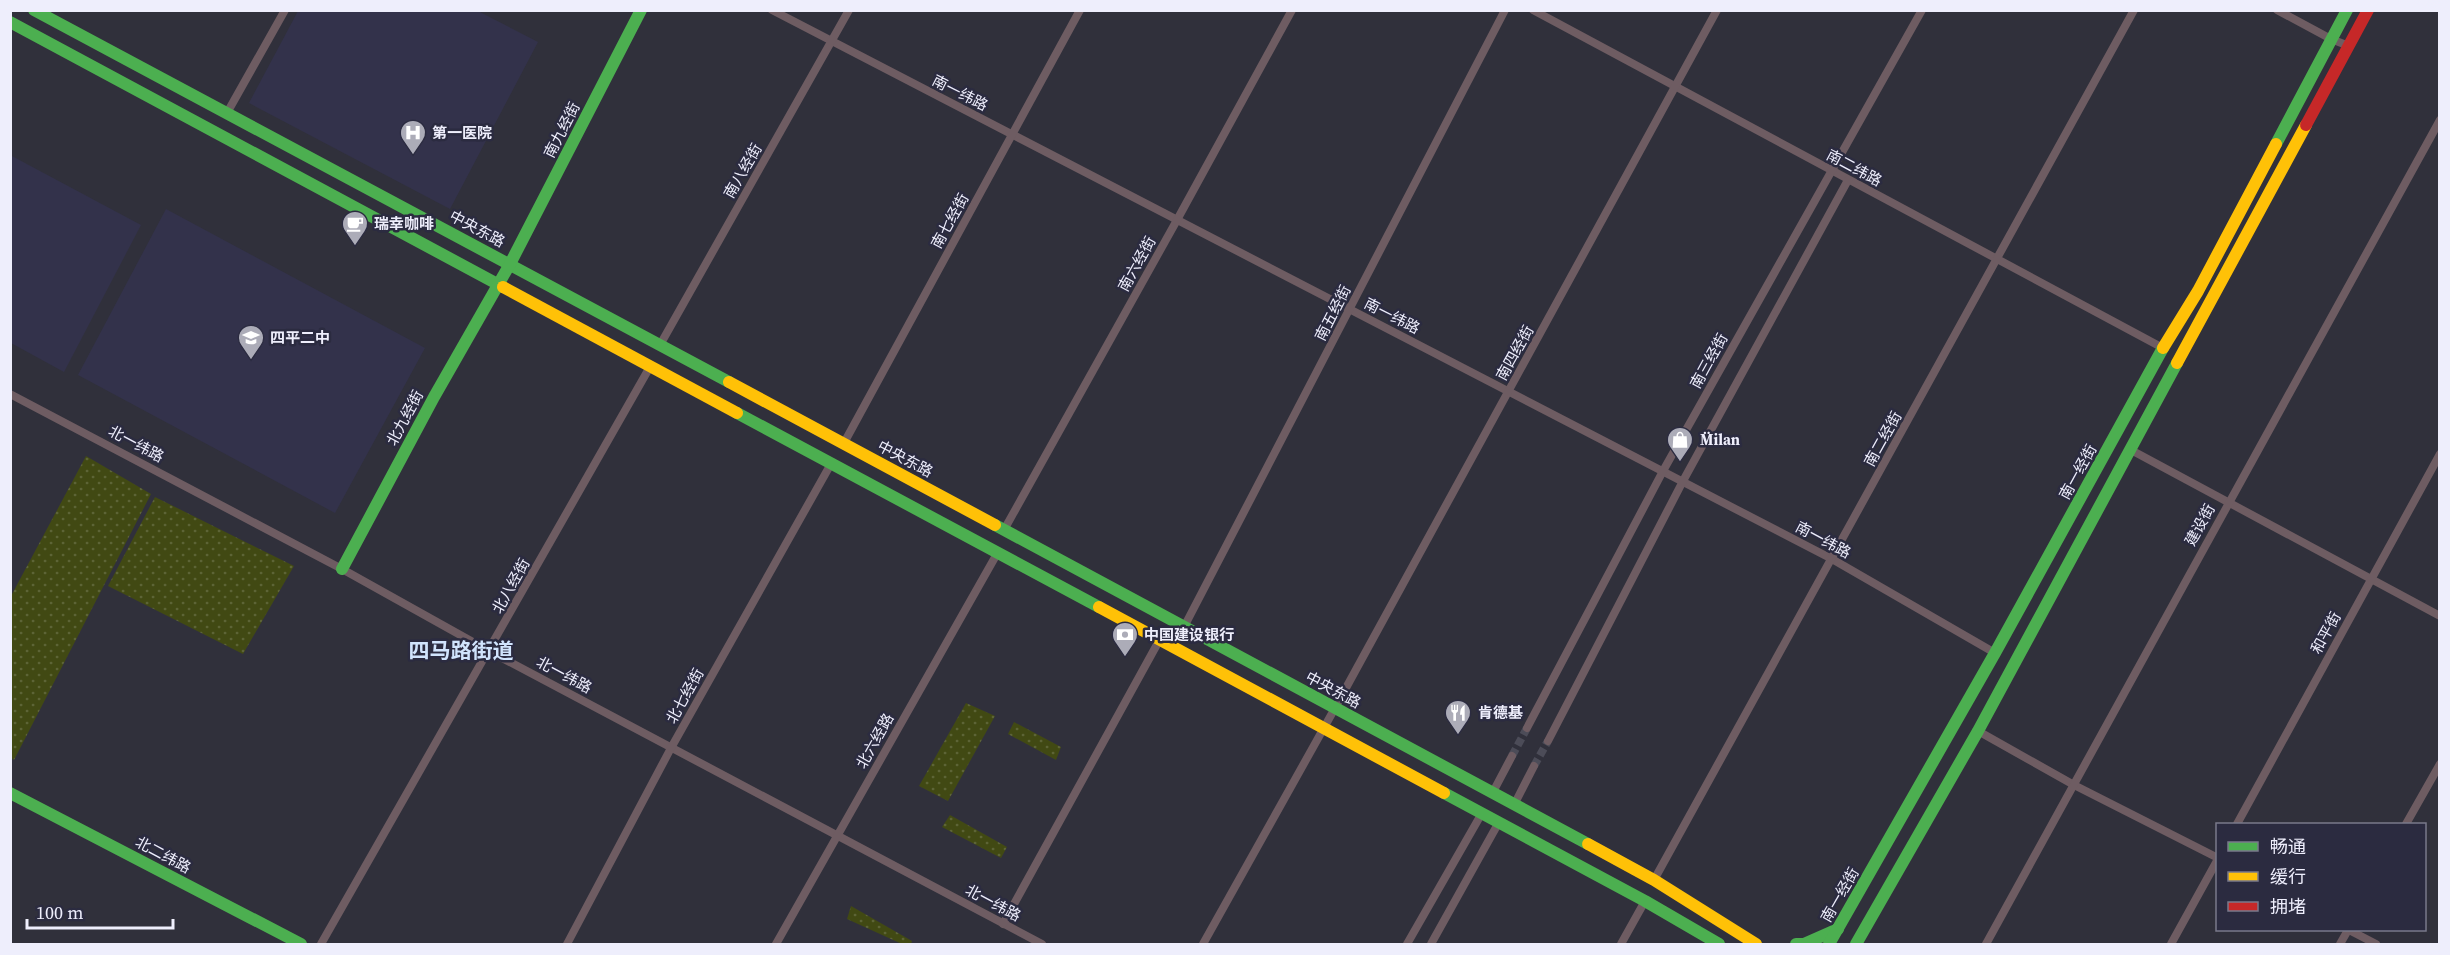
<svg xmlns="http://www.w3.org/2000/svg" width="2450" height="955" font-family="'Source Serif 4','Noto Sans SC',serif">
  <style>
    .built { fill: #33324b }
    .park { fill: url(#park-dots) }
    .lines { fill: none; stroke-linecap: round; stroke-linejoin: round }
    .street-tunnel { stroke: #4c4c58; stroke-width: 8; stroke-dasharray: 8 4; stroke-linecap: butt }
    .street { stroke: #6e5c62; stroke-width: 8 }
    .fast { stroke: #4caf50; stroke-width: 12 }
    .slow { stroke: #ffc107; stroke-width: 12 }
    .jam { stroke: #c62828; stroke-width: 12 }
    .labels { text-anchor: middle; stroke-width: 5; stroke-linejoin: round; paint-order: stroke }
    .street-label { font-size: 15px; fill: #eeeefc; stroke: #2b2b40 }
    .poi-label { font-size: 15px; font-weight: bold; fill: #eeeefc; stroke: #2b2b40; text-anchor: start }
    .district-label { font-size: 21px; font-weight: bold; fill: #d1e4fd; stroke: #2b2b40 }
  </style>
  <defs>
    <pattern id="park-dots" width="8" height="8" patternUnits="userSpaceOnUse" patternTransform="scale(1.5)"><rect width="8" height="8" fill="#414913"/><path d="M2 2h.1M6 6h.1" fill="none" stroke="#5d6436" stroke-width="1.8" stroke-linecap="round"/></pattern>
  </defs>
  <rect width="100%" height="100%" fill="#30303b"/>
  <!-- built -->
  <g class="built">
    <path d="M298 11H478L538 42 450 209 249 103Z"/>
    <path d="M10 155 141 225 64 372 11 343Z"/>
    <path d="M166 209 425 348 335 513 78 375Z"/>
  </g>
  <!-- park -->
  <g class="park">
    <path d="M86 456 151 494 14 760 10 757 11 596Z"/>
    <path d="M155 497 294 566 243 654 108 586Z"/>
    <path d="M966 703 995 716 948 801 919 786Z"/>
    <path d="M1014 722 1061 747 1056 760 1008 734Z"/>
    <path d="M950 815 1007 847 1001 858 942 827Z"/>
    <path d="M851 906 912 941 911 944H902L847 919Z"/>
  </g>
  <g class="lines">
    <!-- street-tunnel -->
    <g class="street-tunnel">
      <path d="M1512 756 1527 728"/>
      <path d="M1534 766 1548 741"/>
    </g>
    <!-- street -->
    <g class="street">
      <path d="M772 10 1832 559 1995 653"/>
      <path d="M1533 10 2163 348"/>
      <path d="M2277 10 2331 39 2349 46"/>
      <path d="M227 113 285 10"/>
      <path d="M660 345 849 10"/>
      <path d="M10 394 342 569 489 651 1042 944"/>
      <path d="M844 443 1080 10"/>
      <path d="M2131 450 2440 616"/>
      <path d="M1004 530 1177 220 1292 10"/>
      <path d="M1184 627 1505 10"/>
      <path d="M1527 728 1663 471 1922 10"/>
      <path d="M1978 731 2074 785 2218 858"/>
      <path d="M1548 741 1683 481 1848 180"/>
      <path d="M1493 792 1512 756"/>
      <path d="M1514 805 1534 766"/>
      <path d="M2237 824 2440 454"/>
      <path d="M2406 824 2440 764"/>
      <path d="M1654 880 2134 10"/>
      <path d="M1003 924 1160 639"/>
      <path d="M2349 930 2376 944"/>
      <path d="M321 944 651 365"/>
      <path d="M567 944 671 748 832 462"/>
      <path d="M776 944 998 552"/>
      <path d="M1203 944 1335 708 1717 10"/>
      <path d="M1407 944 1482 813"/>
      <path d="M1431 944 1499 822"/>
      <path d="M1621 944 1645 901"/>
      <path d="M1986 944 2440 120"/>
      <path d="M2171 944 2218 859"/>
      <path d="M2340 944 2348 930"/>
    </g>
    <!-- fast -->
    <g class="fast">
      <path d="M34 10 729 382"/>
      <path d="M10 22 503 287"/>
      <path d="M2276 144 2347 10"/>
      <path d="M737 413 1099 607"/>
      <path d="M995 525 1588 844"/>
      <path d="M342 569 434 397 510 264 641 10"/>
      <path d="M10 793 301 944"/>
      <path d="M1444 793 1645 901 1719 944"/>
      <path d="M1796 944H1804L1838 929"/>
      <path d="M1829 944 1995 653 2163 348"/>
      <path d="M1856 944 1978 731 2177 363"/>
    </g>
    <!-- slow -->
    <g class="slow">
      <path d="M503 287 737 413"/>
      <path d="M2163 348 2198 291 2276 144"/>
      <path d="M2177 363 2306 125"/>
      <path d="M729 382 995 525"/>
      <path d="M1099 607 1444 793"/>
      <path d="M1588 844 1654 880 1756 944"/>
    </g>
    <!-- jam -->
    <path class="jam" d="M2306 125 2368 10"/>
  </g>
  <!-- icons -->
  <defs>
    <symbol id="hospital-pin" viewBox="-11 -11 22 30"><path d="M0 17L-7.5 6A9.5 9.5 0 1 1 7.5 6Z" fill="#acacb8" stroke="#2b2b40"/><path d="M-5-5h3v3.5h4V-5h3V5h-3V1.5h-4V5h-3Z" fill="#fff"/></symbol>
    <symbol id="cafe-pin" viewBox="-11 -11 22 30"><path d="M0 17L-7.5 6A9.5 9.5 0 1 1 7.5 6Z" fill="#acacb8" stroke="#2b2b40"/><path d="M-5.5-4.5H6V0H3Q3 3.5 0 3.5H-2.5Q-5.5 3.5-5.5 0ZM3-3.2v2h1.7v-2ZM-6 4.5H4V6H-6Z" fill="#fff"/></symbol>
    <symbol id="school-pin" viewBox="-11 -11 22 30"><path d="M0 17L-7.5 6A9.5 9.5 0 1 1 7.5 6Z" fill="#acacb8" stroke="#2b2b40"/><path d="M0-5L7-2L0 1L-7-2ZM-4 1L0 2.5L4 1V4Q0 6-4 4Z" fill="#fff"/></symbol>
    <symbol id="shop-pin" viewBox="-11 -11 22 30"><path d="M0 17L-7.5 6A9.5 9.5 0 1 1 7.5 6Z" fill="#acacb8" stroke="#2b2b40"/><path d="M-5-2.5h2.3a2.7 3.5 0 0 1 5.4 0H5L5.5 6h-11ZM-1.5-2.5h3a1.5 2.3 0 0 0-3 0Z" fill="#fff"/></symbol>
    <symbol id="bank-pin" viewBox="-11 -11 22 30"><path d="M0 17L-7.5 6A9.5 9.5 0 1 1 7.5 6Z" fill="#acacb8" stroke="#2b2b40"/><path d="M-6-4H6V4H-6ZM0-2.3a2.3 2.3 0 1 0 0 4.6a2.3 2.3 0 1 0 0-4.6Z" fill="#fff"/></symbol>
    <symbol id="restaurant-pin" viewBox="-11 -11 22 30"><path d="M0 17L-7.5 6A9.5 9.5 0 1 1 7.5 6Z" fill="#acacb8" stroke="#2b2b40"/><path d="M-5-6h1v4h1v-4h1v4h1v-4h1v5L-1.5 .5V6h-2V.5L-5-1ZM5-6V6H3V1.5H1.5Q1.5-4 5-6Z" fill="#fff"/></symbol>
  </defs>
  <g fill-rule="evenodd">
    <use href="#hospital-pin" x="398" y="118" width="30" height="40"/>
    <use href="#cafe-pin" x="340" y="209" width="30" height="40"/>
    <use href="#school-pin" x="236" y="323" width="30" height="40"/>
    <use href="#shop-pin" x="1665" y="425" width="30" height="40"/>
    <use href="#bank-pin" x="1110" y="620" width="30" height="40"/>
    <use href="#restaurant-pin" x="1443" y="698" width="30" height="40"/>
  </g>
  <g class="labels">
    <!-- street labels -->
    <g class="street-label">
      <text transform="translate(960 93) rotate(27)" y="5">南一纬路</text>
      <text transform="translate(562 130) rotate(-63)" y="5">南九经街</text>
      <text transform="translate(1854 168) rotate(28)" y="5">南二纬路</text>
      <text transform="translate(743 171) rotate(-60)" y="5">南八经街</text>
      <text transform="translate(950 221) rotate(-61)" y="5">南七经街</text>
      <text transform="translate(477 229) rotate(28)" y="5">中央东路</text>
      <text transform="translate(1137 264) rotate(-61)" y="5">南六经街</text>
      <text transform="translate(1333 313) rotate(-63)" y="5">南五经街</text>
      <text transform="translate(1392 316) rotate(27)" y="5">南一纬路</text>
      <text transform="translate(1515 353) rotate(-61)" y="5">南四经街</text>
      <text transform="translate(1709 361) rotate(-61)" y="5">南三经街</text>
      <text transform="translate(405 418) rotate(-62)" y="5">北九经街</text>
      <text transform="translate(1883 439) rotate(-61)" y="5">南二经街</text>
      <text transform="translate(136 444) rotate(28)" y="5">北一纬路</text>
      <text transform="translate(905 459) rotate(28)" y="5">中央东路</text>
      <text transform="translate(2078 472) rotate(-61)" y="5">南一经街</text>
      <text transform="translate(2200 525) rotate(-61)" y="5">建设街</text>
      <text transform="translate(1823 540) rotate(28)" y="5">南一纬路</text>
      <text transform="translate(511 586) rotate(-61)" y="5">北八经街</text>
      <text transform="translate(2326 633) rotate(-61)" y="5">和平街</text>
      <text transform="translate(564 675) rotate(28)" y="5">北一纬路</text>
      <text transform="translate(1333 690) rotate(28)" y="5">中央东路</text>
      <text transform="translate(685 696) rotate(-61)" y="5">北七经街</text>
      <text transform="translate(875 741) rotate(-61)" y="5">北六经路</text>
      <text transform="translate(163 855) rotate(28)" y="5">北二纬路</text>
      <text transform="translate(1840 895) rotate(-60)" y="5">南一经街</text>
      <text transform="translate(993 903) rotate(28)" y="5">北一纬路</text>
    </g>
    <!-- poi labels -->
    <g class="poi-label">
      <text x="432" y="138">第一医院</text>
      <text x="374" y="229">瑞幸咖啡</text>
      <text x="270" y="343">四平二中</text>
      <text x="1700" y="445">M̈ilan</text>
      <text x="1144" y="640">中国建设银行</text>
      <text x="1478" y="718">肯德基</text>
    </g>
    <!-- district labels -->
    <g class="district-label">
      <text x="461" y="658">四马路街道</text>
    </g>
  </g>
  <!-- border -->
  <rect width="2450" height="955" fill="none" stroke="#eeeefc" stroke-width="24"/>
  <!-- legend -->
  <rect x="2216" y="823" width="210" height="108" fill="#2b2b40" stroke="#79798b" stroke-width="1.5"/>
  <rect x="2228" y="842" width="30" height="9" fill="#4caf50" stroke="#79798b" stroke-width="1.5"/>
  <text x="2270" y="853" font-size="18" fill="#eeeefc">畅通</text>
  <rect x="2228" y="872" width="30" height="9" fill="#ffc107" stroke="#79798b" stroke-width="1.5"/>
  <text x="2270" y="883" font-size="18" fill="#eeeefc">缓行</text>
  <rect x="2228" y="902" width="30" height="9" fill="#c62828" stroke="#79798b" stroke-width="1.5"/>
  <text x="2270" y="913" font-size="18" fill="#eeeefc">拥堵</text>
  <!-- scale -->
  <path d="M27 919v9h146v-9" fill="none" stroke="#eeeefc" stroke-width="3"/>
  <text x="36" y="919" font-size="18" fill="#eeeefc" stroke="#2b2b40" stroke-width="4.5" paint-order="stroke">100 m</text>
</svg>
